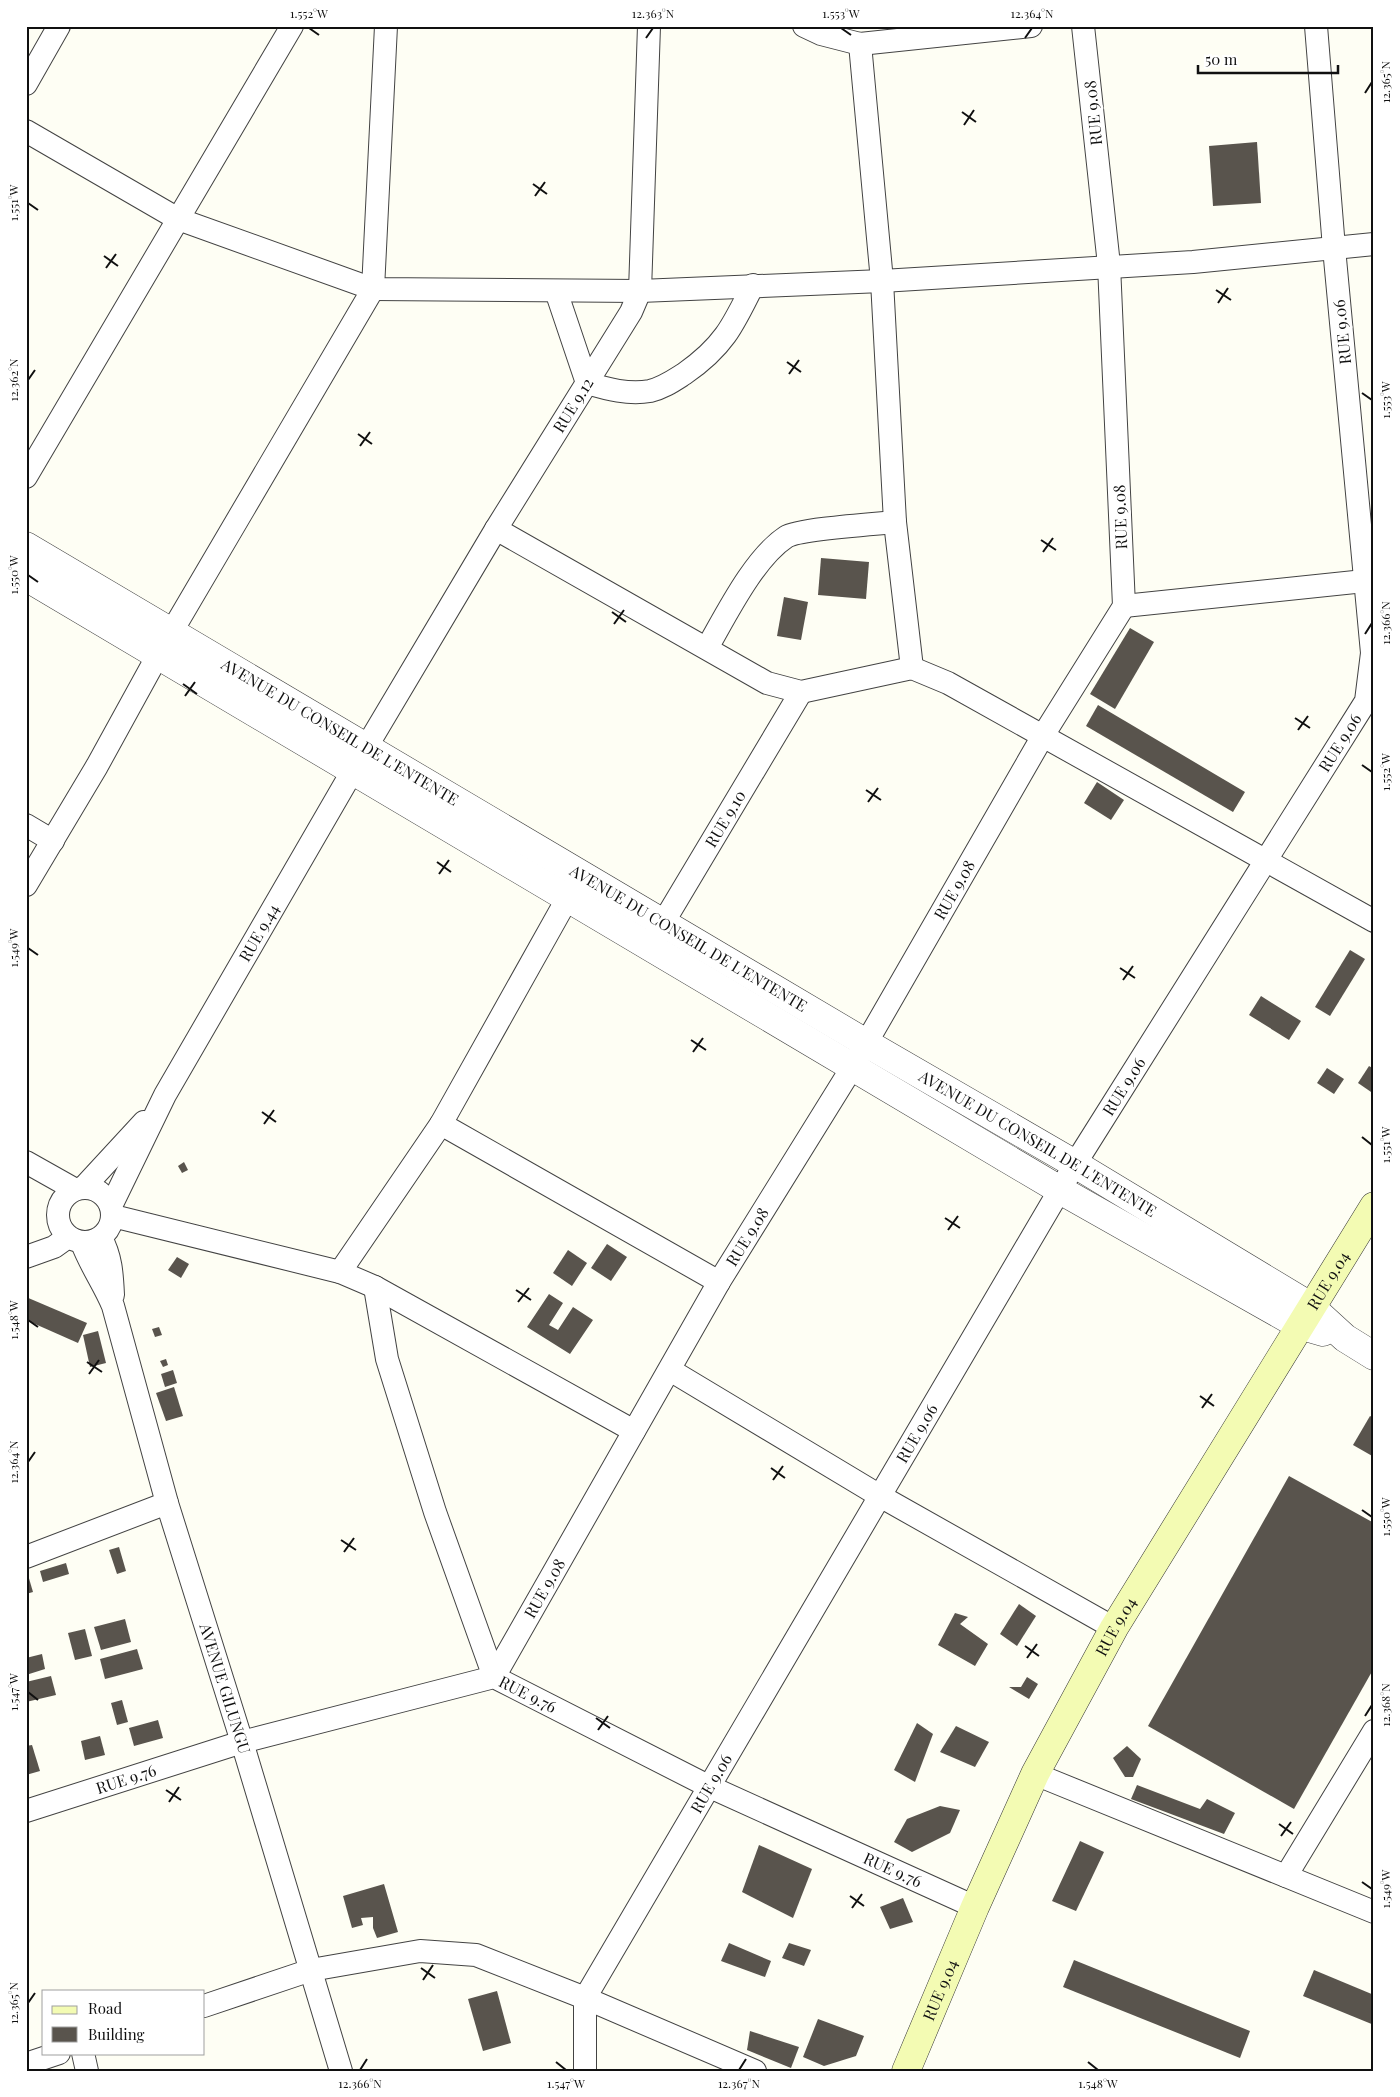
<svg xmlns="http://www.w3.org/2000/svg" width="1400" height="2097" font-family="'Playfair Display',serif">
  <style>
    .building { fill: #59544d }
    .lines { fill: none; stroke-linecap: round; stroke-linejoin: round }
    .minor-casing { stroke: #434343; stroke-width: 24 }
    .tertiary-casing { stroke: #434343; stroke-width: 29 }
    .secondary-casing { stroke: #323232; stroke-width: 29 }
    .minor { stroke: #fff; stroke-width: 22 }
    .tertiary { stroke: #fff; stroke-width: 28 }
    .secondary { stroke: #f3fbb3; stroke-width: 28 }
    .ticks { fill: none; stroke: #101010; stroke-width: 2 }
    .labels { text-anchor: middle; stroke-width: 5; stroke-linejoin: round; paint-order: stroke }
    .street-label { font-size: 16px; fill: #101010; stroke: #fff }
    .neatline { fill: none; stroke: #101010; stroke-width: 2 }
    .ticks-label { font-size: 12px; text-anchor: middle; fill: #101010 }
  </style>
  <rect width="100%" height="100%" fill="#fefef4"/>
  <!-- building -->
  <g class="building">
    <path d="M1257 142 1261 203 1213 206 1209 146Z"/>
    <path d="M821 558 869 562 866 599 818 595Z"/>
    <path d="M784 597 808 602 801 640 777 636Z"/>
    <path d="M1130 628 1154 642 1115 709 1090 694Z"/>
    <path d="M1098 705 1245 792 1233 812 1086 726Z"/>
    <path d="M1097 782 1124 800 1111 820 1084 803Z"/>
    <path d="M1350 950 1365 959 1330 1016 1315 1007Z"/>
    <path d="M1261 996 1301 1021 1289 1040 1249 1015Z"/>
    <path d="M1369 1066 1374 1069V1094L1358 1083Z"/>
    <path d="M1327 1068 1344 1079 1334 1094 1317 1083Z"/>
    <path d="M184 1162 188 1170 182 1173 178 1166Z"/>
    <path d="M607 1244 627 1257 611 1281 591 1268Z"/>
    <path d="M568 1250 587 1263 572 1286 553 1273Z"/>
    <path d="M177 1257 189 1264 181 1278 168 1270Z"/>
    <path d="M549 1294 563 1303 549 1325 558 1330 573 1307 593 1320 570 1354 527 1327Z"/>
    <path d="M26 1297 87 1323 78 1343 26 1320Z"/>
    <path d="M159 1327 162 1335 155 1337 152 1329Z"/>
    <path d="M98 1331 106 1363 90 1367 83 1335Z"/>
    <path d="M166 1359 168 1365 163 1367 160 1361Z"/>
    <path d="M173 1370 177 1383 165 1387 161 1374Z"/>
    <path d="M174 1387 183 1416 166 1421 156 1393Z"/>
    <path d="M1370 1416 1374 1418V1457L1353 1445Z"/>
    <path d="M1289 1476 1374 1523V1668L1294 1809 1148 1726Z"/>
    <path d="M119 1547 126 1571 117 1574 109 1550Z"/>
    <path d="M66 1563 69 1574 43 1582 40 1571Z"/>
    <path d="M28 1575 33 1592 26 1594V1576Z"/>
    <path d="M1019 1604 1036 1616 1017 1646 1000 1634Z"/>
    <path d="M955 1613 968 1617 960 1624 988 1644 975 1666 938 1645Z"/>
    <path d="M125 1619 131 1642 101 1650 94 1627Z"/>
    <path d="M85 1629 92 1656 75 1660 68 1633Z"/>
    <path d="M137 1649 143 1669 105 1679 100 1659Z"/>
    <path d="M42 1654 45 1669 26 1675V1658Z"/>
    <path d="M51 1676 56 1695 26 1702V1682Z"/>
    <path d="M1027 1677 1038 1684 1029 1699 1009 1687H1021Z"/>
    <path d="M122 1700 128 1722 117 1725 111 1703Z"/>
    <path d="M158 1720 163 1738 134 1746 129 1728Z"/>
    <path d="M917 1723 933 1734 915 1782 894 1770Z"/>
    <path d="M956 1726 989 1742 975 1767 940 1752Z"/>
    <path d="M100 1736 105 1755 85 1760 81 1741Z"/>
    <path d="M32 1745 40 1771 26 1775V1746Z"/>
    <path d="M1127 1746 1141 1759 1133 1777H1125L1113 1758Z"/>
    <path d="M1137 1785 1200 1809 1207 1799 1235 1813 1224 1834 1131 1799Z"/>
    <path d="M940 1806 960 1810 950 1833 912 1852 894 1842 907 1819Z"/>
    <path d="M1080 1841 1104 1852 1076 1911 1052 1901Z"/>
    <path d="M759 1845 812 1869 793 1918 742 1892Z"/>
    <path d="M384 1884 398 1932 377 1938 373 1928V1917L361 1918 363 1925 352 1928 343 1896Z"/>
    <path d="M903 1898 913 1922 890 1929 880 1907Z"/>
    <path d="M729 1943 771 1961 765 1977 721 1961Z"/>
    <path d="M789 1943 811 1950 804 1966 782 1958Z"/>
    <path d="M1074 1960 1250 2031 1240 2058 1063 1987Z"/>
    <path d="M1314 1970 1374 1995V2025L1303 1996Z"/>
    <path d="M497 1991 511 2043 483 2051 468 1999Z"/>
    <path d="M818 2019 864 2036 856 2056 824 2066 803 2057Z"/>
    <path d="M750 2031 799 2047 791 2068 747 2050Z"/>
  </g>
  <g class="lines">
    <defs>
      <g id="minor">
        <path d="M804 26 821 34 860 44 1031 26"/>
        <path d="M860 44 882 281 895 522 912 668"/>
        <path d="M26 84 59 26"/>
        <path d="M26 131 178 219 373 289 640 291 882 281 1193 262 1374 244"/>
        <path d="M556 291 587 383C607 389 629 395 650 391 663 388 673 381 684 374 723 347 733 326 753 285"/>
        <path d="M26 477 292 26"/>
        <path d="M496 529 767 683 801 692 912 668 948 683 1374 921"/>
        <path d="M1124 606 1374 580"/>
        <path d="M707 648C726 615 754 558 786 537 798 529 876 524 895 522"/>
        <path d="M26 825 53 841"/>
        <path d="M26 885 97 766 158 655 373 289 386 26"/>
        <path id="s1" d="M654 938 801 692"/>
        <path d="M441 1124 719 1282"/>
        <path d="M26 1162 74 1189"/>
        <path d="M84 1187 144 1122"/>
        <circle cx="85" cy="1215" r="27"/>
        <path id="s2" d="M111 1206 165 1095 367 746 496 529 631 312 640 291 649 26"/>
        <path d="M113 1216 340 1272 375 1287 634 1431"/>
        <path d="M101 1238C111 1256 112 1274 113 1295"/>
        <path id="s3" d="M82 1243C90 1265 104 1284 113 1306L167 1503 242 1742 341 2071"/>
        <path d="M26 1257 54 1247 68 1237"/>
        <path d="M340 1272 441 1124 576 883"/>
        <path d="M375 1287 387 1359 435 1512 494 1677"/>
        <path d="M670 1370 880 1496 1114 1628"/>
        <path d="M26 1557 167 1503"/>
        <path id="s4" d="M494 1677 719 1282 853 1066 1044 734 1124 606 1109 265 1083 26"/>
        <path d="M1035 1774 1374 1912"/>
        <path id="s5" d="M26 1811 242 1742 494 1677 708 1786 975 1907"/>
        <path d="M1286 1876 1374 1731"/>
        <path d="M204 2006 311 1970 420 1951 476 1955 585 1998 755 2071"/>
        <path d="M83 2053 87 2071"/>
        <path d="M26 2064 59 2053"/>
        <path id="s6" d="M585 2071V1998L1075 1164 1366 701 1372 653 1334 248 1316 26"/>
      </g>
      <g id="tertiary">
        <path id="s7" d="M26 546 866 1043 1075 1164 1310 1306 1345 1338 1374 1356"/>
        <path d="M26 577 1060 1190 1299 1325 1323 1332"/>
      </g>
      <g id="secondary">
        <path id="s8" d="M906 2071 975 1907 1035 1774 1114 1628 1374 1206"/>
      </g>
    </defs>
    <!-- minor casing -->
    <use href="#minor" class="minor-casing"/>
    <!-- tertiary casing -->
    <use href="#tertiary" class="tertiary-casing"/>
    <!-- secondary casing -->
    <use href="#secondary" class="secondary-casing"/>
    <!-- minor -->
    <use href="#minor" class="minor"/>
    <!-- tertiary -->
    <use href="#tertiary" class="tertiary"/>
    <!-- secondary -->
    <use href="#secondary" class="secondary"/>
  </g>
  <!-- ticks -->
  <path class="ticks" d="M309 28 319 35M841 28 851 35M646 38 653 28M1025 38 1032 28M1365 93 1372 82M962 112 976 122M964 125 974 110M533 184 547 194M535 196 545 182M28 203 38 210M104 256 118 266M106 268 116 254M1216 290 1231 300M1218 303 1228 288M787 362 801 372M789 374 799 360M28 380 35 370M1362 393 1372 400M358 434 372 444M360 446 370 432M1041 540 1056 550M1043 552 1053 538M28 575 38 582M612 612 626 622M614 624 624 610M1365 634 1372 623M183 684 197 694M185 696 195 682M1295 718 1310 728M1298 730 1308 716M1362 765 1372 772M866 790 881 800M868 802 878 788M437 862 451 872M439 874 449 860M28 948 38 955M1120 968 1135 978M1123 980 1133 966M691 1040 706 1050M693 1052 703 1038M262 1112 276 1122M264 1124 274 1110M1362 1137 1372 1145M945 1218 960 1228M948 1230 958 1216M516 1290 531 1300M518 1302 529 1288M28 1320 38 1327M87 1362 102 1372M89 1374 99 1360M1200 1396 1214 1406M1202 1408 1212 1394M28 1462 35 1452M771 1468 785 1478M773 1480 783 1466M1362 1510 1372 1517M341 1540 356 1550M344 1552 354 1538M1025 1646 1039 1656M1027 1658 1037 1644M28 1692 38 1700M1365 1716 1372 1705M596 1718 610 1728M598 1730 608 1716M166 1790 181 1800M169 1802 179 1787M1279 1824 1293 1834M1281 1836 1291 1822M1362 1882 1372 1889M850 1896 864 1906M852 1908 862 1894M421 1968 435 1978M423 1980 433 1965M28 2003 35 1993M556 2062 566 2070M1088 2062 1098 2070M360 2070 367 2059M739 2070 746 2059"/>
  <g class="labels">
    <!-- street labels -->
    <g class="street-label">
      <text transform="translate(1093 113) rotate(-96)" y="6">RUE 9.08</text>
      <text transform="translate(1342 332) rotate(-96)" y="6">RUE 9.06</text>
      <text dy="6" stroke="none"><textPath href="#s2" startOffset="925">RUE 9.12</textPath></text>
      <text transform="translate(1120 517) rotate(-92)" y="6">RUE 9.08</text>
      <text dy="6" stroke="none"><textPath href="#s7" startOffset="365">AVENUE DU CONSEIL DE L'ENTENTE</textPath></text>
      <text dy="6" stroke="none"><textPath href="#s6" startOffset="1538">RUE 9.06</textPath></text>
      <text dy="6" stroke="none"><textPath href="#s1" startOffset="139">RUE 9.10</textPath></text>
      <text dy="6" stroke="none"><textPath href="#s4" startOffset="912">RUE 9.08</textPath></text>
      <text dy="6" stroke="none"><textPath href="#s2" startOffset="311">RUE 9.44</textPath></text>
      <text dy="6" stroke="none"><textPath href="#s7" startOffset="770">AVENUE DU CONSEIL DE L'ENTENTE</textPath></text>
      <text dy="6" stroke="none"><textPath href="#s6" startOffset="1132">RUE 9.06</textPath></text>
      <text dy="6" stroke="none"><textPath href="#s7" startOffset="1175">AVENUE DU CONSEIL DE L'ENTENTE</textPath></text>
      <text dy="6" stroke="none"><textPath href="#s4" startOffset="508">RUE 9.08</textPath></text>
      <text dy="6" stroke="none"><textPath href="#s8" startOffset="898">RUE 9.04</textPath></text>
      <text dy="6" stroke="none"><textPath href="#s6" startOffset="728">RUE 9.06</textPath></text>
      <text dy="6" stroke="none"><textPath href="#s4" startOffset="102">RUE 9.08</textPath></text>
      <text dy="6" stroke="none"><textPath href="#s8" startOffset="492">RUE 9.04</textPath></text>
      <text dy="6" stroke="none"><textPath href="#s3" startOffset="469">AVENUE GILUNGU</textPath></text>
      <text dy="6" stroke="none"><textPath href="#s5" startOffset="525">RUE 9.76</textPath></text>
      <text dy="6" stroke="none"><textPath href="#s5" startOffset="105">RUE 9.76</textPath></text>
      <text dy="6" stroke="none"><textPath href="#s6" startOffset="322">RUE 9.06</textPath></text>
      <text dy="6" stroke="none"><textPath href="#s5" startOffset="930">RUE 9.76</textPath></text>
      <text dy="6" stroke="none"><textPath href="#s8" startOffset="88">RUE 9.04</textPath></text>
    </g>
  </g>
  <!-- border -->
  <rect width="1400" height="2097" fill="none" stroke="#ffffff" stroke-width="55"/>
  <!-- legend -->
  <rect x="42" y="1990" width="162" height="65" fill="#ffffff" stroke="#9f9f9f"/>
  <rect x="52" y="2006" width="25" height="8" fill="#f3fbb3" stroke="#9f9f9f"/>
  <text x="88" y="2014" font-size="15" fill="#101010">Road</text>
  <rect x="52" y="2027" width="25" height="15" fill="#59544d" stroke="#9f9f9f"/>
  <text x="88" y="2040" font-size="15" fill="#101010">Building</text>
  <!-- scale -->
  <path d="M1198 65v8h140v-8" fill="none" stroke="#101010" stroke-width="2.5"/>
  <text x="1205" y="65" font-size="15" fill="#101010" stroke="#ffffff" stroke-width="4" paint-order="stroke">50 m</text>
  <rect x="28" y="28" width="1344" height="2042" class="neatline"/>
  <g class="ticks-label">
    <text x="309" y="18">1.552°W</text>
    <text x="653" y="18">12.363°N</text>
    <text x="841" y="18">1.553°W</text>
    <text x="1032" y="18">12.364°N</text>
    <text transform="translate(1386 82) rotate(-90)" y="4">12.365°N</text>
    <text transform="translate(14 203) rotate(-90)" y="4">1.551°W</text>
    <text transform="translate(14 380) rotate(-90)" y="4">12.362°N</text>
    <text transform="translate(1386 400) rotate(-90)" y="4">1.553°W</text>
    <text transform="translate(14 575) rotate(-90)" y="4">1.550°W</text>
    <text transform="translate(1386 623) rotate(-90)" y="4">12.366°N</text>
    <text transform="translate(1386 772) rotate(-90)" y="4">1.552°W</text>
    <text transform="translate(14 948) rotate(-90)" y="4">1.549°W</text>
    <text transform="translate(1386 1145) rotate(-90)" y="4">1.551°W</text>
    <text transform="translate(14 1320) rotate(-90)" y="4">1.548°W</text>
    <text transform="translate(14 1462) rotate(-90)" y="4">12.364°N</text>
    <text transform="translate(1386 1517) rotate(-90)" y="4">1.550°W</text>
    <text transform="translate(14 1692) rotate(-90)" y="4">1.547°W</text>
    <text transform="translate(1386 1705) rotate(-90)" y="4">12.368°N</text>
    <text transform="translate(1386 1889) rotate(-90)" y="4">1.549°W</text>
    <text transform="translate(14 2003) rotate(-90)" y="4">12.365°N</text>
    <text x="360" y="2088">12.366°N</text>
    <text x="566" y="2088">1.547°W</text>
    <text x="739" y="2088">12.367°N</text>
    <text x="1098" y="2088">1.548°W</text>
  </g>
</svg>
